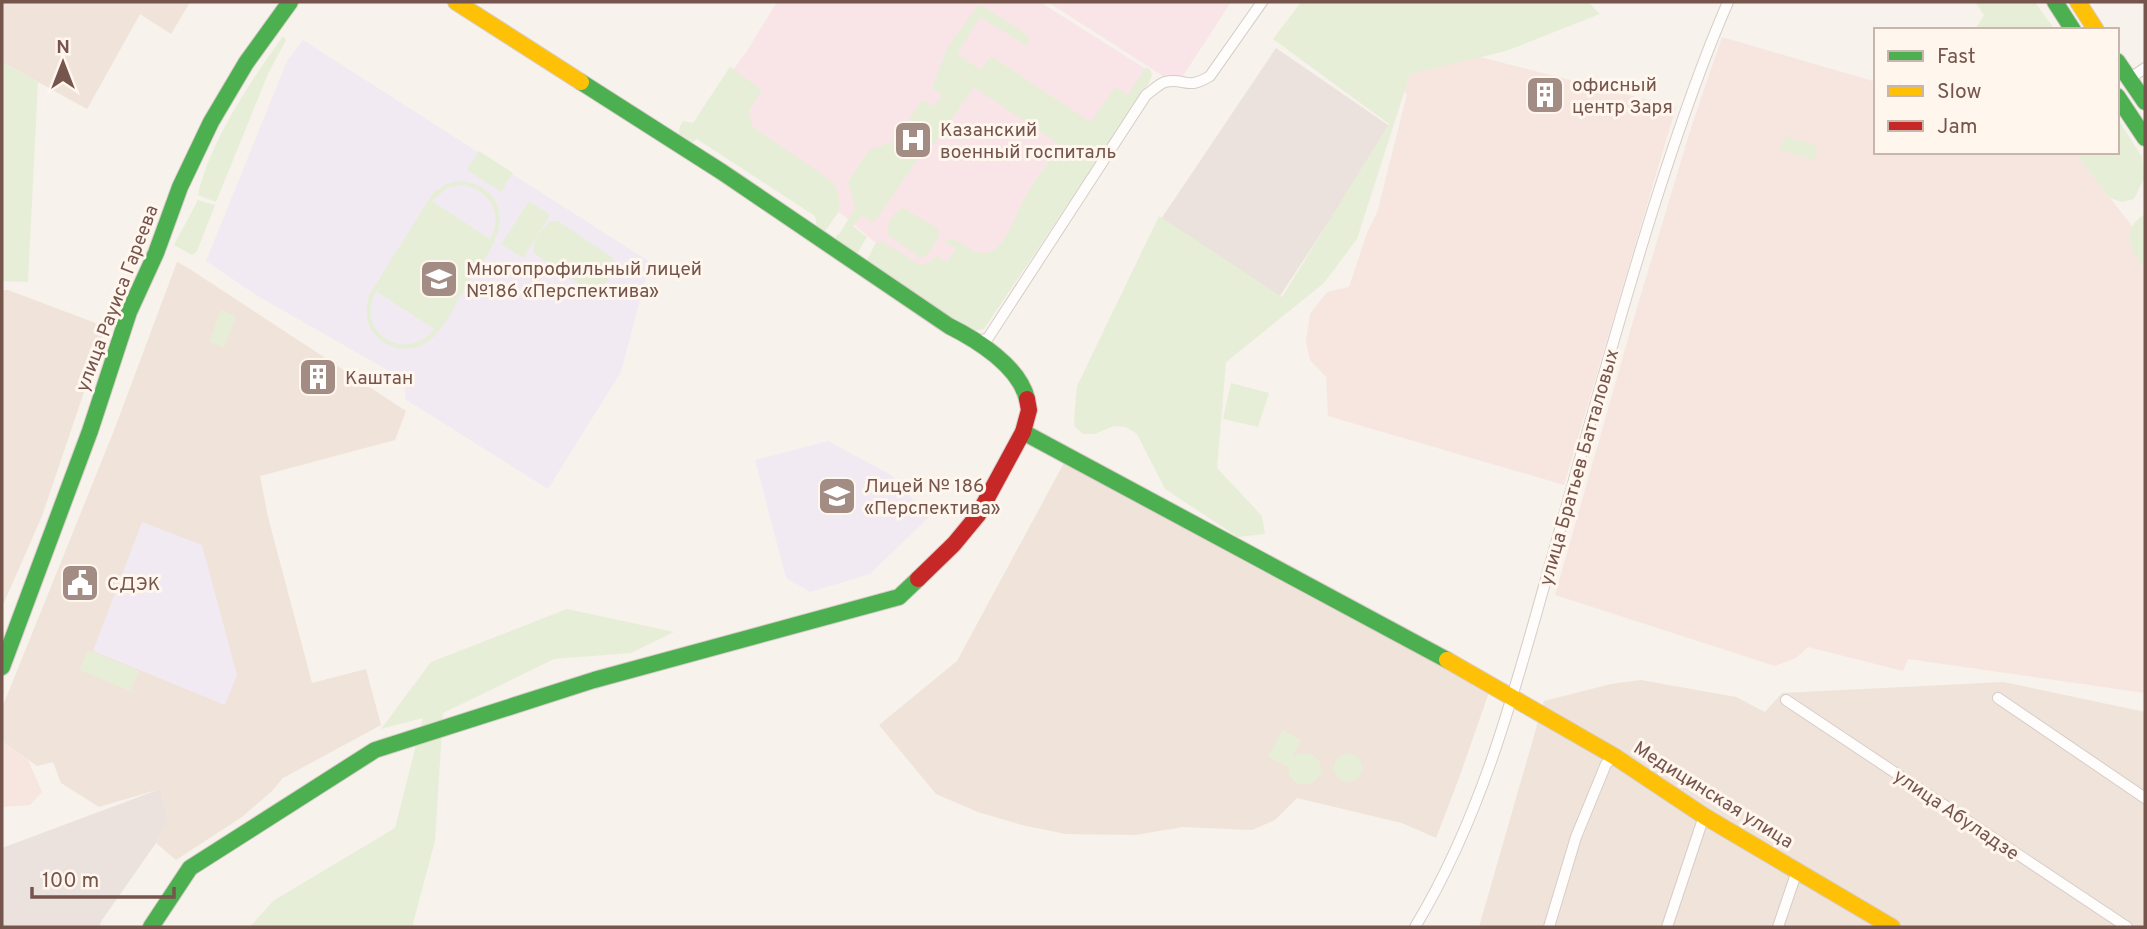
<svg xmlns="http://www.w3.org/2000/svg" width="2147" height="929" font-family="Overpass,sans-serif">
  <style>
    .residential { fill: #f0e3da }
    .commercial { fill: #f7e6e0 }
    .industrial { fill: #ebe2dd }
    .education { fill: #f2eaf3 }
    .medical { fill: #f9e5e7 }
    .green { fill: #e7eed7; fill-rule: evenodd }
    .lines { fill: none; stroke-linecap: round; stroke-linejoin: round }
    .street-casing { stroke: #d6cdc8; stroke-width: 12 }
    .fast-casing { stroke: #d7cdc8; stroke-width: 18 }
    .slow-casing { stroke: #d7cdc8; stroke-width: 18 }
    .jam-casing { stroke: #d7cdc8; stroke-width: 18 }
    .street { stroke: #fefdfc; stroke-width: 10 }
    .fast { stroke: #4caf50; stroke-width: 16 }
    .slow { stroke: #ffc107; stroke-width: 16 }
    .jam { stroke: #c62828; stroke-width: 16 }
    .labels { text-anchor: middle; stroke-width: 6; stroke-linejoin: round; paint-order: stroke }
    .poi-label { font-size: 19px; fill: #76554c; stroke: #fff6ee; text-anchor: start }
    .street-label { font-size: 19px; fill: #76554c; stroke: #fff6ee }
  </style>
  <rect width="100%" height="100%" fill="#f7f2ec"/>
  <!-- residential -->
  <g class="residential">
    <path d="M2 2H190L171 34 140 14 87 109 2 62Z"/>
    <path d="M177 262 188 268 406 411 395 440 260 476 268 517 312 683 366 669 381 725 283 778 272 791 242 817 176 860 156 843 168 818 160 789 99 807 61 783 53 762 37 766 2 741V708L113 433Z"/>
    <path d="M2 290H8L106 327 42 516 2 607Z"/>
    <path d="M1071 450 1494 678 1459 778 1436 838 1402 823 1297 798 1275 820 1252 830 1183 827 1135 835 1066 834 1022 825 978 812 936 794 879 725 957 661Z"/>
    <path d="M1641 680 1736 697 1765 712 1782 693 2004 682 2145 712V927H1479L1544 701 1611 684Z"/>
  </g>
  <!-- commercial -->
  <g class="commercial">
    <path d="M1722 37 1876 82V152H2074L2132 226 2130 244 2145 270V693L1908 659 1903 671 1808 647 1796 658 1775 666 1555 595 1636 311 1690 131Z"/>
    <path d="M1414 40 1676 107 1564 485 1328 416 1326 377 1310 360 1306 342 1310 314 1327 292 1349 287 1367 233 1378 210 1407 94 1398 85Z"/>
    <path d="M2 741 28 760 42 792 30 805 2 807Z"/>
  </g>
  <!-- industrial -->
  <g class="industrial">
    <path d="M1276 48 1391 127 1278 299 1161 219Z"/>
    <path d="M160 789 168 818 156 843 102 920 99 927H2V848Z"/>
  </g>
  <!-- education -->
  <g class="education">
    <path d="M303 40 650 262 621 372 548 489 405 399V380L256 295 206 261 287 61Z"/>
    <path d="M828 441 891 475 929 517 870 574 810 592 786 578 755 460Z"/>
    <path d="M142 522 202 545 237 675 225 705 93 651Z"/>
  </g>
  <!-- medical -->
  <g class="medical">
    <path d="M777 2H1040L1149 71 972 305 872 240 843 215 808 196 694 122 747 51Z"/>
    <path d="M1048 2H1231L1177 85Z"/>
  </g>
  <!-- green -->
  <g class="green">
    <path d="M1301 2H1588L1600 14 1506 51 1410 74 1357 239 1324 283 1226 362 1217 468 1262 516 1265 534 1238 537 1165 489 1137 434 1126 427 1114 426 1095 434H1083L1075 427 1074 418 1077 386 1159 216 1282 297 1389 124 1273 39Z"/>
    <path d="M1975 2H2035L2055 30H1975L1984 15Z"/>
    <path d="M978 5 983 6 1029 36 1027 46 980 17 957 54 981 70 991 56 1091 122 1115 87 1128 95 1146 67 1151 71 1152 75 1149 83 984 329 972 331 869 265 867 260 875 244 880 241 885 243 920 265 931 262 936 256 947 262 956 249 944 241C961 234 971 258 989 252 1006 247 1016 214 1024 199 1034 181 1048 163 1060 145L974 87 935 142 920 156 874 223 862 215 853 226 867 237 858 252 853 253 836 240V236L840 233 855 208 848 182 869 150 894 141 899 135 922 100 934 107 942 95 932 88 947 48Z"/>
    <path d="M283 36 286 40 268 74 216 202 198 195C210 141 251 81 283 36Z"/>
    <path d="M2 62 38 82 28 282 2 281Z"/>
    <path d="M730 67 762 90 749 111 753 127 833 182 838 193 840 210 825 231 818 232 815 216 697 139 688 145C679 137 676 132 683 121L693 123Z"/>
    <path d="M2117 118 2142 157 2144 178 2134 199 2122 202 2110 198 2074 152H2117Z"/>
    <path d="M1784 136 1818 146 1814 160 1780 150Z"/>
    <path d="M479 151 513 173 501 192 467 170Z"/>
    <path d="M461 181C473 182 485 187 493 197 514 228 481 263 465 288 454 306 443 334 424 344 408 353 388 349 376 336 365 324 365 309 369 295L433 193 446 184ZM461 185C489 188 504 214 490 239L432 201 447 188ZM376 291 434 329C405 365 354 332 376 291Z"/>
    <path d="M198 200 215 205 197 251 192 255 174 245Z"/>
    <path d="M529 201 550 215 523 258 501 244Z"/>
    <path d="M903 208 937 228C943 238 931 249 925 257H919L887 234C886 225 894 211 903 208Z"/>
    <path d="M2145 214V270C2131 248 2118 232 2145 214Z"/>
    <path d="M551 221H558L611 257 615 262C613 272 605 287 596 292L590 291 535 254C529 243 542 228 551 221Z"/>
    <path d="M221 310 236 316 224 347 209 342Z"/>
    <path d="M1231 383 1269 393 1258 427 1223 419Z"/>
    <path d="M567 609 674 632 631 653 554 659 443 713 435 841 412 927H250L273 901 395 828 423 718 381 729 431 662Z"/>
    <path d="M88 650 139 671 130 691 80 670Z"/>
    <path d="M1283 730 1301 740 1292 757C1303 751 1313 752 1320 763L1321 774 1311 784H1297L1289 776 1288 765 1287 767 1268 756Z"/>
    <circle cx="1348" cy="768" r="14"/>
  </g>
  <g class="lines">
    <defs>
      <g id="street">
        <path d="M2129 79 2145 68"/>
        <path d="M979 341 988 338 1146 95C1152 91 1159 84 1165 82 1185 77 1186 91 1210 76L1262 2"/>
        <path d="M1998 698 2145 798"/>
        <path d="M1786 700 2127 927"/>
        <path d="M1415 927C1481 818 1514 694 1548 572 1583 449 1616 327 1654 206 1676 137 1699 68 1728 2"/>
        <path d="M1549 927 1576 837 1606 764 1614 756"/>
        <path d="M1667 927 1704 816"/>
        <path d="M1778 927 1797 871"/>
      </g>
      <g id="fast">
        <path d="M2055 2 2073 30"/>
        <path d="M2117 61 2145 102"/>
        <path d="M581 82 722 172 949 326C977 340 1019 366 1027 399"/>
        <path d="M2117 96 2145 138"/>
        <path d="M1023 432 1447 660"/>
        <path d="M2 667 90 431 129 312 156 253 180 187 211 122 246 63 290 2"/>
        <path d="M151 927 190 868 375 750 594 680 899 597 918 579"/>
      </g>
      <g id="slow">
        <path d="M456 2 581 82"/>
        <path d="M2078 2 2096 30"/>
        <path d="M1447 660 1614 756 1704 816 1892 927"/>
      </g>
      <path id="jam" d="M918 579 954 544 978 515 1023 432 1029 410 1027 399"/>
    </defs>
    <!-- street casing -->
    <use href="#street" class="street-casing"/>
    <!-- fast casing -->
    <use href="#fast" class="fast-casing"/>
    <!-- slow casing -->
    <use href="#slow" class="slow-casing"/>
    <!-- jam casing -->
    <use href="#jam" class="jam-casing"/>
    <!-- street -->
    <use href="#street" class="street"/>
    <!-- fast -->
    <use href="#fast" class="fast"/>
    <!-- slow -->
    <use href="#slow" class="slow"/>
    <!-- jam -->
    <use href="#jam" class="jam"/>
  </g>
  <!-- icons -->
  <defs>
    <symbol id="building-square" viewBox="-11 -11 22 22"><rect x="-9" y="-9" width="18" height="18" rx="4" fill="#a38c84" stroke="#fff6ee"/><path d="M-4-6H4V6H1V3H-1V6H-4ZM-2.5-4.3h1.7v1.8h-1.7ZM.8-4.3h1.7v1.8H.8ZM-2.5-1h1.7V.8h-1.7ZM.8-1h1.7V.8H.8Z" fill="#fff"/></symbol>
    <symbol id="hospital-square" viewBox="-11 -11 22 22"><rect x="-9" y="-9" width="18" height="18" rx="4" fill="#a38c84" stroke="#fff6ee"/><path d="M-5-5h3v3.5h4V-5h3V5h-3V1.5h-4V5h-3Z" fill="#fff"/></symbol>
    <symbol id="school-square" viewBox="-11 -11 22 22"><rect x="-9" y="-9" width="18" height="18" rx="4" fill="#a38c84" stroke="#fff6ee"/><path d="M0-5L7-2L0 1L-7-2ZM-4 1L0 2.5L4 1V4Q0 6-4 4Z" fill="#fff"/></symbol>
    <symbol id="civic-square" viewBox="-11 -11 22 22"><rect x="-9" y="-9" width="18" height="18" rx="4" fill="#a38c84" stroke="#fff6ee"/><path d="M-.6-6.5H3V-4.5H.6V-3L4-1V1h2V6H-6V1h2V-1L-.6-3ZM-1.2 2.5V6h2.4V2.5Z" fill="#fff"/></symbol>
  </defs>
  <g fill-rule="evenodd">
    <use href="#building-square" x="1523" y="73" width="44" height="44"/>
    <use href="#hospital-square" x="891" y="118" width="44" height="44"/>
    <use href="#school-square" x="417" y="257" width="44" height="44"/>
    <use href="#building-square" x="296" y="355" width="44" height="44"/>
    <use href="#school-square" x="815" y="474" width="44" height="44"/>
    <use href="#civic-square" x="58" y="561" width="44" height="44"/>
  </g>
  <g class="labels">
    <!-- poi labels -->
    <g class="poi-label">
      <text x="1572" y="91">офисный<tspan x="1572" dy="22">центр Заря</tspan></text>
      <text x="940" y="136">Казанский<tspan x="940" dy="22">военный госпиталь</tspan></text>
      <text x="466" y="275">Многопрофильный лицей<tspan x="466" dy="22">№186 «Перспектива»</tspan></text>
      <text x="345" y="384">Каштан</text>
      <text x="864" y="492">Лицей № 186<tspan x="864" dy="22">«Перспектива»</tspan></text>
      <text x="107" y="590">СДЭК</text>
    </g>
    <!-- street labels -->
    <g class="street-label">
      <text transform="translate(116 298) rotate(-69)" y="7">улица Рауиса Гареева</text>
      <text transform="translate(1578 467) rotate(-74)" y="7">улица Братьев Батталовых</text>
      <text transform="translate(1714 794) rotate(32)" y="7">Медицинская улица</text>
      <text transform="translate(1957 814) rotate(34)" y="7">улица Абуладзе</text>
    </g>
  </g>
  <!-- border -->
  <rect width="2147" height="929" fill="none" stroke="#76554c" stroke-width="7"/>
  <!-- legend -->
  <rect x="1874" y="28" width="245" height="126" fill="#fff6ee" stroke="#c8b6ad" stroke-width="2"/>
  <rect x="1888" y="51" width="35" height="10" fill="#4caf50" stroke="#c8b6ad" stroke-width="2"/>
  <text x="1937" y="63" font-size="21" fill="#76554c">Fast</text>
  <rect x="1888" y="86" width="35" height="10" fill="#ffc107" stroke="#c8b6ad" stroke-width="2"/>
  <text x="1937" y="98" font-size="21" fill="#76554c">Slow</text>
  <rect x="1888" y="121" width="35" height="10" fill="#c62828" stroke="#c8b6ad" stroke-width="2"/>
  <text x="1937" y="133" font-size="21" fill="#76554c">Jam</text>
  <!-- north arrow -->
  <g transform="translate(63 63)" stroke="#fff6ee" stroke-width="5" paint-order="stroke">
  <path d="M0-5L12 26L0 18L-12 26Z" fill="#76554c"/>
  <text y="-10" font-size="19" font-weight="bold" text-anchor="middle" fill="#76554c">N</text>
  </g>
  <!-- scale -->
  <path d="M32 887v10h142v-10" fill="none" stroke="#76554c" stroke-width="3.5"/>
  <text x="42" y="887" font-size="21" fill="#76554c" stroke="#fff6ee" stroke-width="5" paint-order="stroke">100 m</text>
</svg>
